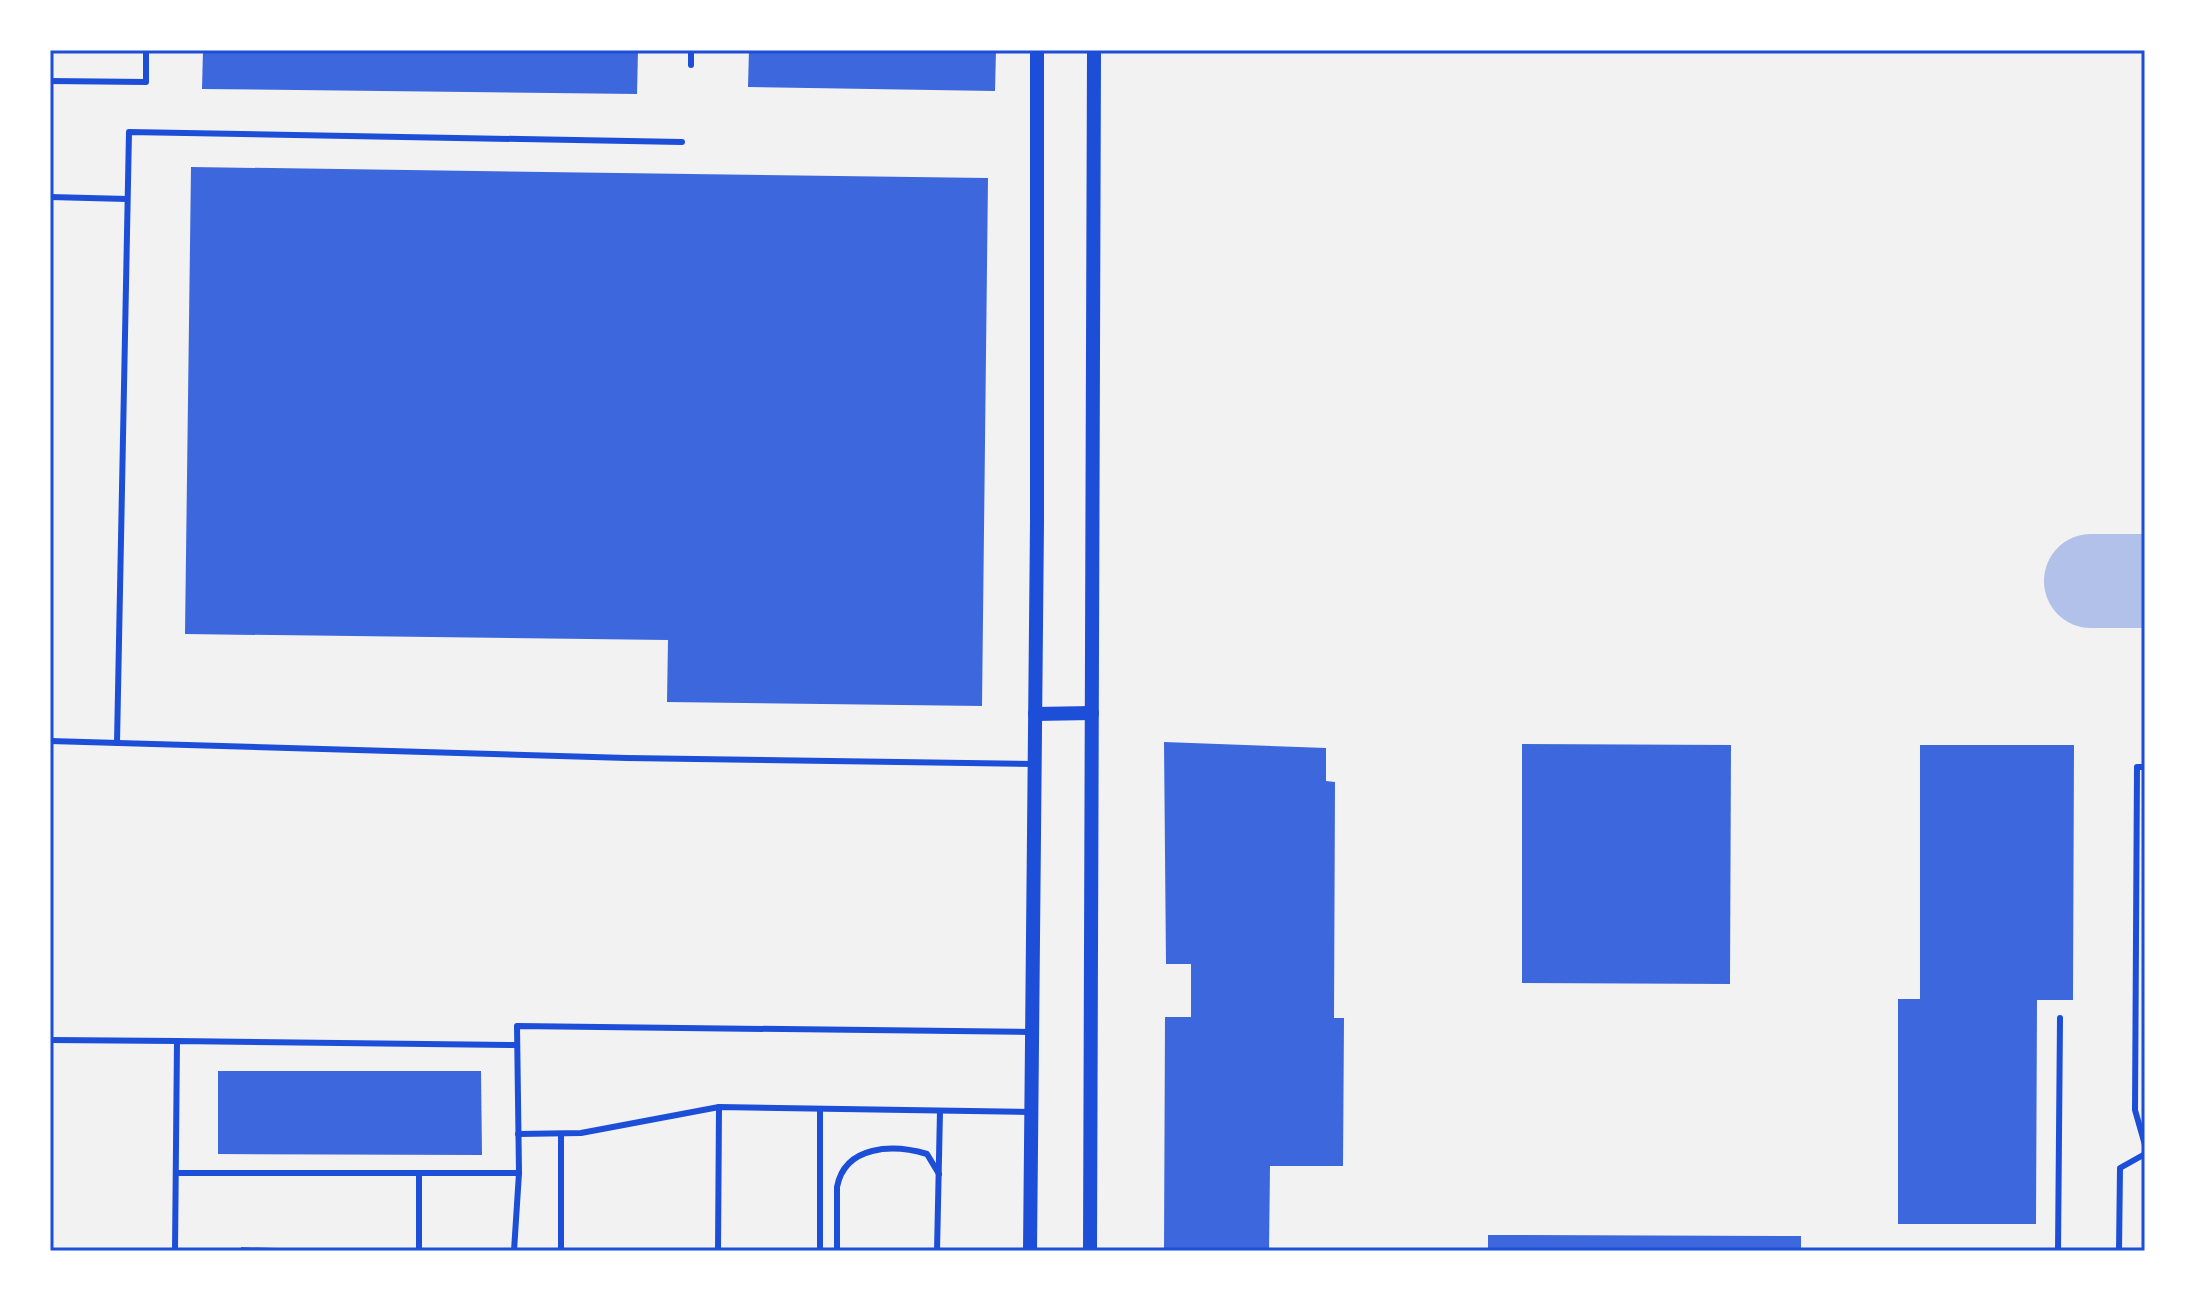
<svg xmlns="http://www.w3.org/2000/svg" width="2195" height="1301" font-family="'Golos Text',sans-serif">
  <style>
    .lines { fill: none; stroke-linecap: round; stroke-linejoin: round }
    .taxiway { stroke: #b2c1ea; stroke-width: 94 }
    .building { fill: #3d67dc }
    .service { stroke: #1d4ed8; stroke-width: 6 }
    .tertiary { stroke: #1d4ed8; stroke-width: 14 }
    .neatline { fill: none; stroke: #1d4ed8; stroke-width: 3 }
  </style>
  <rect width="100%" height="100%" fill="#f2f2f2"/>
  <g class="lines">
    <!-- taxiway -->
    <path class="taxiway" d="M2091 581H2145"/>
  </g>
  <!-- building -->
  <g class="building">
    <path d="M203 50H638L637 94 202 89Z"/>
    <path d="M749 50H996L995 91 748 87Z"/>
    <path d="M191 167 988 178 982 706 667 702 668 640 185 634Z"/>
    <path d="M1164 742 1326 748V781L1335 782 1334 1018H1344L1343 1166H1270L1269 1251H1164L1165 1017H1191V964H1166Z"/>
    <path d="M1522 744 1731 745 1730 984 1522 983Z"/>
    <path d="M1920 745H2074L2073 1000H2037L2036 1224H1898V999H1920Z"/>
    <path d="M218 1071H481L482 1155 218 1154Z"/>
    <path d="M1488 1235 1801 1236V1251H1488Z"/>
    <path d="M241 1247 277 1248V1251H241Z"/>
  </g>
  <g class="lines">
    <!-- service -->
    <g class="service">
      <path d="M691 65V50"/>
      <path d="M50 81 146 82V50"/>
      <path d="M50 197 127 199"/>
      <path d="M50 741 627 758 1034 764"/>
      <path d="M117 743 129 132 682 142"/>
      <path d="M2145 767H2137L2135 1110 2145 1145"/>
      <path d="M50 1040 177 1041"/>
      <path d="M518 1134 581 1133 719 1107 1030 1112"/>
      <path d="M561 1134V1251"/>
      <path d="M176 1173H519"/>
      <path d="M175 1251 177 1041 517 1045"/>
      <path d="M419 1251V1173"/>
      <path d="M514 1251 519 1173 517 1026 1032 1032"/>
      <path d="M718 1251 719 1107"/>
      <path d="M820 1251V1109"/>
      <path d="M837 1251V1187C845 1145 893 1144 927 1154L939 1174"/>
      <path d="M937 1251 940 1111"/>
      <path d="M2058 1251 2060 1018"/>
      <path d="M2119 1251 2120 1168 2145 1154"/>
    </g>
    <!-- tertiary -->
    <g class="tertiary">
      <path d="M1035 714 1092 713"/>
      <path d="M1030 1251 1037 522V50"/>
      <path d="M1090 1251 1094 50"/>
    </g>
  </g>
  <!-- border -->
  <rect width="2195" height="1301" fill="none" stroke="#ffffff" stroke-width="104"/>
  <rect x="52" y="52" width="2091" height="1197" class="neatline"/>
</svg>
